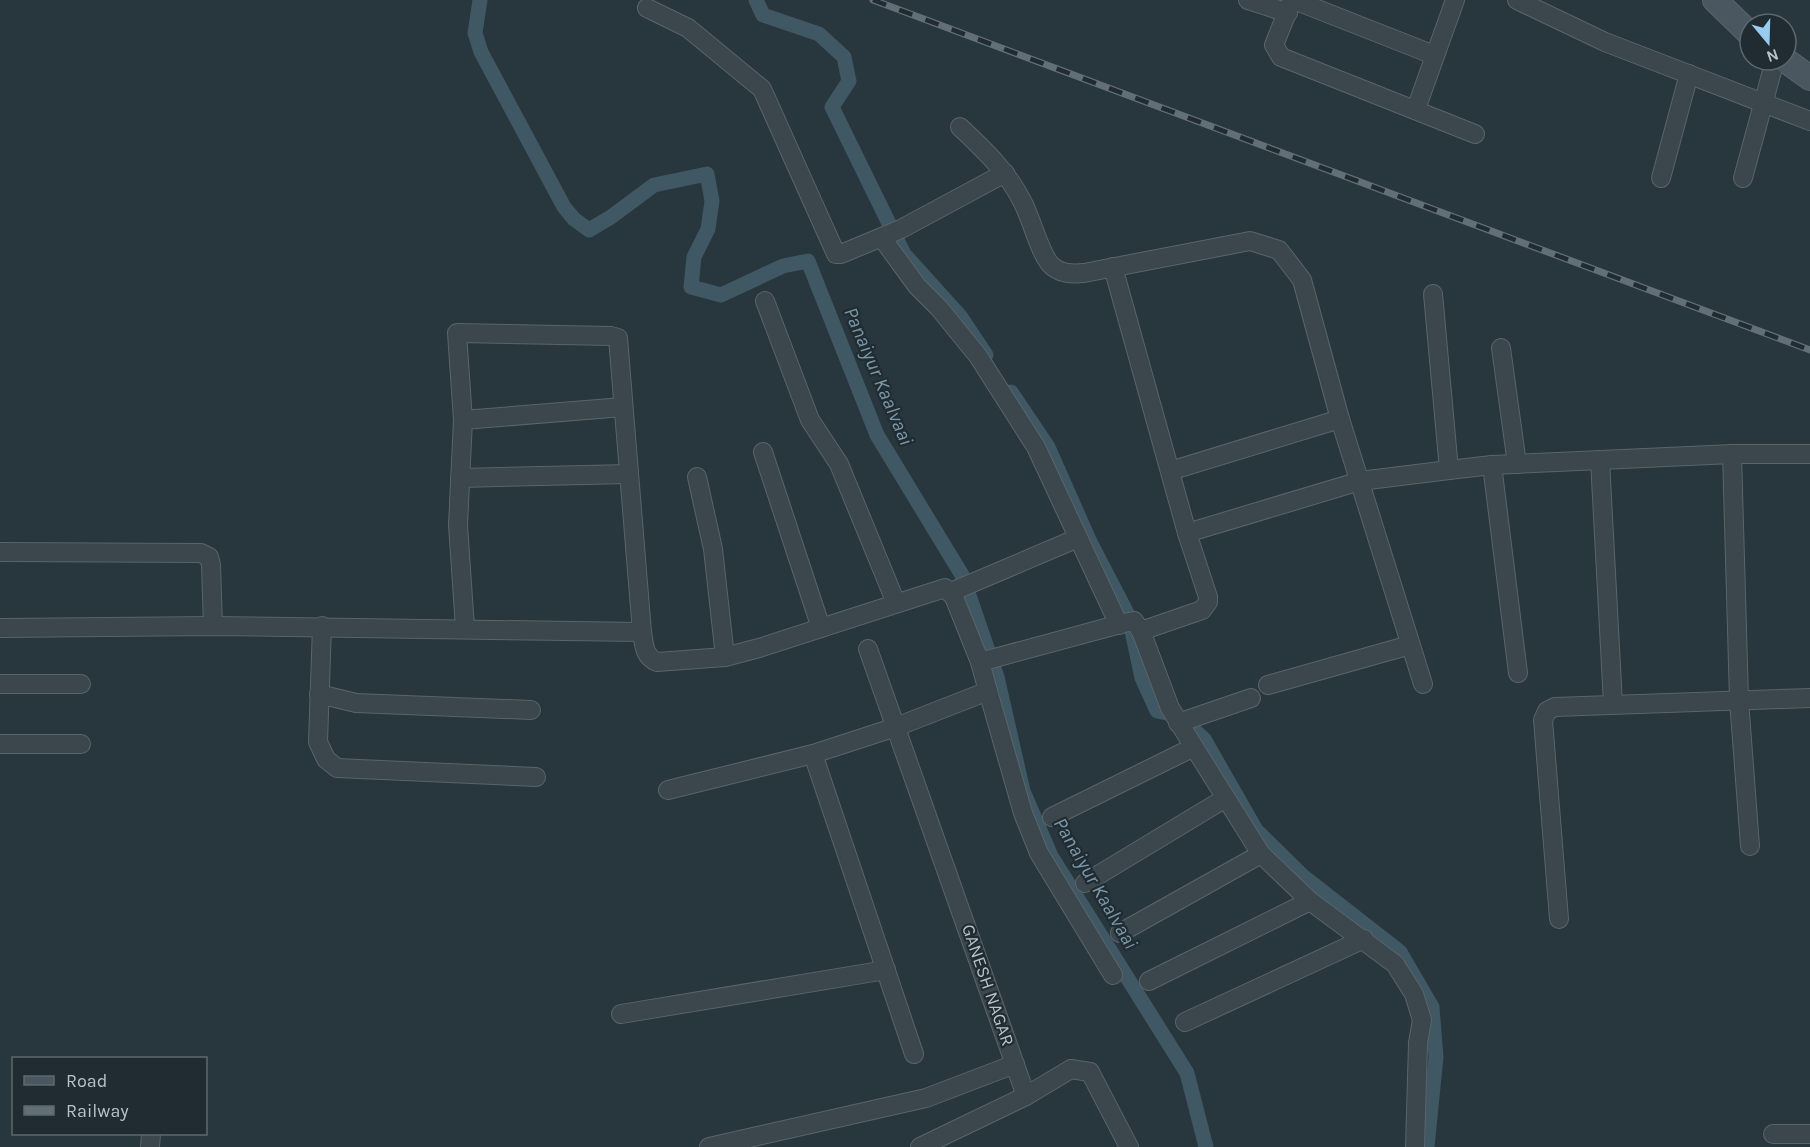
<svg xmlns="http://www.w3.org/2000/svg" width="1810" height="1147" font-family="Karla,sans-serif">
  <style>
    .lines { fill: none; stroke-linecap: round; stroke-linejoin: round }
    .canal { stroke: #405764; stroke-width: 15 }
    .street-casing { stroke: #59656b; stroke-width: 20 }
    .secondary-casing { stroke: #59656b; stroke-width: 26 }
    .street { stroke: #3c474d; stroke-width: 18 }
    .secondary { stroke: #4a5760; stroke-width: 24 }
    .rail-casing { stroke: #626f76; stroke-width: 7 }
    .rail { stroke: #202c32; stroke-width: 4.5; stroke-dasharray: 14; stroke-linecap: butt }
    .labels { text-anchor: middle; stroke-width: 4.5; stroke-linejoin: round; paint-order: stroke }
    .street-label { font-size: 18px; fill: #b8c2c8; stroke: #202c32 }
    .water-label { font-size: 20px; font-style: italic; fill: #7c98a8; stroke: #202c32 }
  </style>
  <rect width="100%" height="100%" fill="#28363d"/>
  <g class="lines">
    <!-- canal -->
    <g class="canal">
      <path d="M480 0 475 33 481 52 564 207 574 219 589 230 611 217 654 185 707 174 712 201 708 229 694 257 691 287 721 295 783 266 808 261 877 435 962 575 997 677 1023 791 1051 856 1187 1073 1206 1147"/>
      <path d="M756 0 763 15 819 34 844 57 849 81 832 107 904 254 960 316 986 355"/>
      <path d="M1011 392 1048 447 1090 542 1129 617 1142 678 1157 711 1176 715"/>
      <path d="M1194 730 1204 739 1256 830 1304 877 1400 952 1432 1007 1436 1057 1427 1147"/>
    </g>
    <defs>
      <g id="street">
        <path d="M1248 0 1288 13"/>
        <path d="M1292 0 1274 45 1281 57 1475 134"/>
        <path d="M1294 0 1434 55"/>
        <path d="M1517 0 1605 42 1810 121"/>
        <path d="M647 8 688 28 762 89 836 254H841L901 229 1005 173"/>
        <path d="M1416 109 1455 0"/>
        <path d="M960 127C984 150 1007 171 1022 201 1031 217 1039 251 1050 264 1059 274 1072 274 1084 273L1250 241 1279 250 1302 280 1340 419 1423 684"/>
        <path d="M1661 178 1689 74"/>
        <path d="M1743 178 1775 60"/>
        <path d="M882 238 917 286 939 308 978 356 1036 447 1119 625"/>
        <path d="M1113 267 1187 533"/>
        <path d="M1433 294 1449 470"/>
        <path d="M765 301 810 420 839 464 896 603"/>
        <path d="M1501 348 1517 464"/>
        <path d="M463 420 457 333 611 336 618 338 642 632C644 644 644 657 657 662L725 657 759 648 945 588 954 597 980 662"/>
        <path d="M763 452 821 628"/>
        <path d="M1732 454 1739 700 1750 846"/>
        <path d="M1600 460 1613 704"/>
        <path d="M1492 465 1518 673"/>
        <path d="M1170 471 1340 419"/>
        <path d="M697 477 713 549 725 657"/>
        <path d="M460 478 629 474"/>
        <path d="M0 552 201 553 209 557 211 565 213 626"/>
        <path d="M951 592 1078 538"/>
        <path d="M322 626 318 742 326 759 337 768 536 777"/>
        <path d="M0 628 213 626 642 632"/>
        <path d="M465 628 458 525 463 420 623 407"/>
        <path d="M868 649 1026 1096 1071 1069 1090 1072 1129 1147"/>
        <path d="M0 684H81"/>
        <path d="M1268 685 1410 645"/>
        <path d="M988 691 1023 813 1039 853 1113 975"/>
        <path d="M319 694 356 703 531 710"/>
        <path d="M1178 723 1251 698"/>
        <path d="M0 744H81"/>
        <path d="M813 754 914 1054"/>
        <path d="M668 790 813 754 896 727 988 691 980 662 1124 623 1134 621 1141 631 1202 610 1208 602V597L1187 533 1360 481 1449 470 1492 465 1732 454H1810"/>
        <path d="M1052 817 1194 747 1170 708 1141 631"/>
        <path d="M1085 883 1224 799"/>
        <path d="M1310 901 1395 964 1414 994 1422 1020 1418 1043 1415 1147"/>
        <path d="M1559 919 1543 720 1547 711 1555 707 1810 698"/>
        <path d="M1120 933 1261 854 1194 747"/>
        <path d="M1149 981 1310 901 1261 854"/>
        <path d="M621 1014 886 970"/>
        <path d="M1185 1022 1364 939"/>
        <path d="M1773 1134H1810"/>
        <path d="M150 1147 151 1134"/>
        <path d="M709 1147 926 1098 1015 1064"/>
        <path d="M920 1147 1026 1096"/>
      </g>
      <g id="secondary">
        <path d="M1715 0 1750 34"/>
        <path d="M1785 60 1810 78"/>
      </g>
    </defs>
    <!-- street casing -->
    <use href="#street" class="street-casing"/>
    <!-- secondary casing -->
    <use href="#secondary" class="secondary-casing"/>
    <!-- street -->
    <use href="#street" class="street"/>
    <!-- secondary -->
    <use href="#secondary" class="secondary"/>
    <defs>
      <path id="rail" d="M873 0 1810 350"/>
    </defs>
    <!-- rail casing -->
    <use href="#rail" class="rail-casing"/>
    <!-- rail -->
    <use href="#rail" class="rail"/>
  </g>
  <g class="labels">
    <!-- street labels -->
    <g class="street-label">
      <text transform="translate(988 985) rotate(71)" y="6">GANESH NAGAR</text>
    </g>
    <!-- water labels -->
    <g class="water-label">
      <text transform="translate(879 376) rotate(67)" y="7">Panaiyur Kaalvaai</text>
      <text transform="translate(1096 883) rotate(60)" y="7">Panaiyur Kaalvaai</text>
    </g>
  </g>
  <!-- legend -->
  <rect x="12" y="1057" width="195" height="78" fill="#202c32" stroke="#5d686e" stroke-width="1.5"/>
  <rect x="24" y="1076" width="30" height="9" fill="#4a5760" stroke="#5d686e" stroke-width="1.5"/>
  <text x="66" y="1087" font-size="18" fill="#b8c2c8">Road</text>
  <rect x="24" y="1106" width="30" height="9" fill="#626f76" stroke="#5d686e" stroke-width="1.5"/>
  <text x="66" y="1117" font-size="18" fill="#b8c2c8">Railway</text>
  <!-- north arrow -->
  <g transform="translate(1768 42) rotate(161)"><circle r="28" fill="#202c32" stroke="#5d686e" stroke-width="1.5"/>
  <path d="M0-4.5L10 22L0 15L-10 22Z" fill="#98ccec"/>
  <text y="-9" font-size="16" font-weight="bold" text-anchor="middle" fill="#b8c2c8">N</text>
  </g>
</svg>
